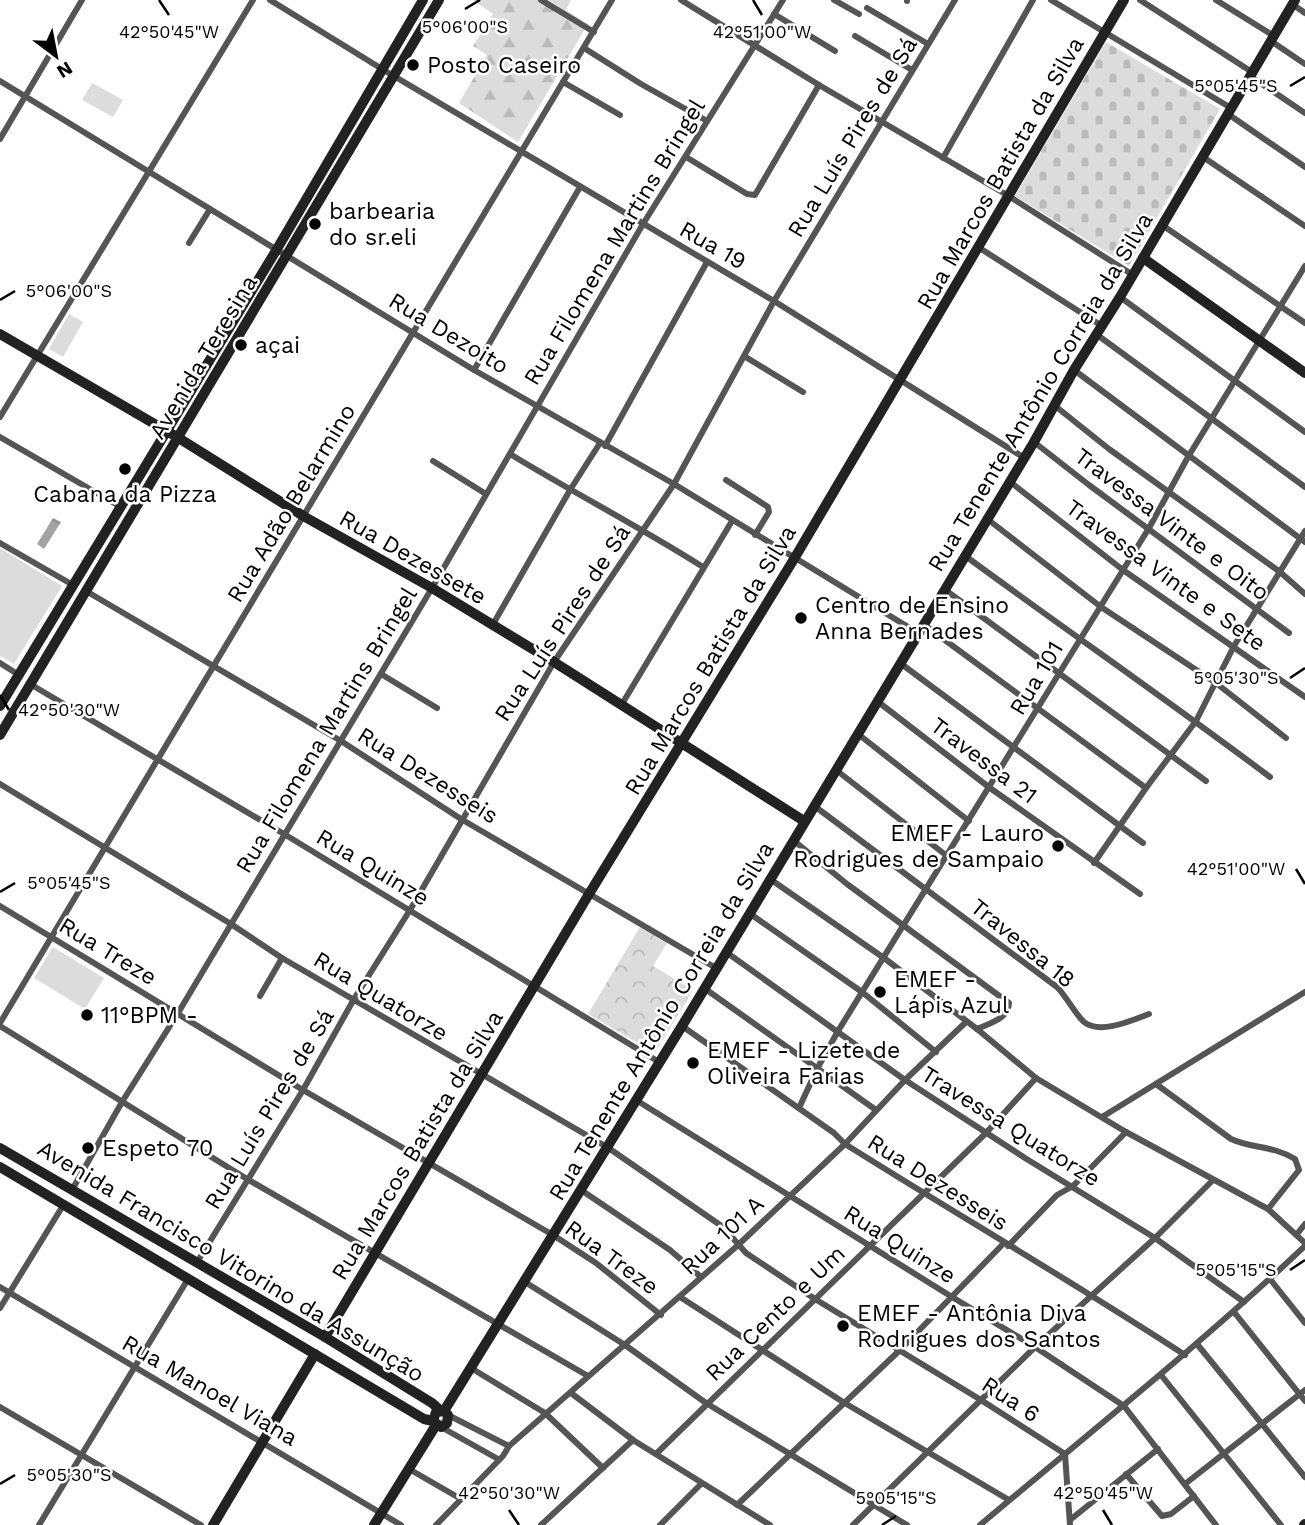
<svg xmlns="http://www.w3.org/2000/svg" width="1305" height="1525" font-family="'Work Sans',sans-serif">
  <style>
    .green { fill: #dcdcdc }
    .forest { fill: url(#forest-firs) }
    .cemetery { fill: url(#cemetery-stones) }
    .park { fill: url(#park-crowns) }
    .water { fill: url(#water-ripples) }
    .lines { fill: none; stroke-linecap: round; stroke-linejoin: round }
    .street { stroke: #555; stroke-width: 6 }
    .secondary { stroke: #222; stroke-width: 10 }
    .ticks { fill: none; stroke: #000; stroke-width: 2.5 }
    .poi-dot { fill: #000; stroke: #fff; stroke-width: 2.5 }
    .labels { text-anchor: middle; stroke-width: 5; stroke-linejoin: round; paint-order: stroke }
    .poi-label { font-size: 23px; fill: #000; stroke: #fff; text-anchor: start }
    .street-label { font-size: 23px; fill: #000; stroke: #fff }
    .ticks-label { font-size: 18px; text-anchor: middle; fill: #000; stroke: #fff; stroke-width: 5; stroke-linejoin: round; paint-order: stroke }
  </style>
  <defs>
    <pattern id="forest-firs" width="22" height="20" patternUnits="userSpaceOnUse" patternTransform="scale(1.75)"><rect width="22" height="20" fill="#dcdcdc"/><path d="M5 1l3.5 6h-7zM16 11l3.5 6h-7z" fill="#bbb"/></pattern>
    <pattern id="cemetery-stones" width="16" height="16" patternUnits="userSpaceOnUse" patternTransform="scale(1.75)"><rect width="16" height="16" fill="#dcdcdc"/><path d="M2 7V4a2 2 0 0 1 4 0v3zM10 15v-3a2 2 0 0 1 4 0v3z" fill="#bbb"/></pattern>
    <pattern id="park-crowns" width="20" height="18" patternUnits="userSpaceOnUse" patternTransform="scale(1.75)"><rect width="20" height="18" fill="#dcdcdc"/><path d="M2 6a3 3 0 1 1 6 0M12 15a3 3 0 1 1 6 0" fill="none" stroke="#bbb"/></pattern>
    <pattern id="water-ripples" width="26" height="14" patternUnits="userSpaceOnUse" patternTransform="scale(1.75)"><rect width="26" height="14" fill="#a3a3a3"/><path d="M2 4q2-2 4 0t4 0M15 11q2-2 4 0t4 0" fill="none" stroke="#8b8b8b"/></pattern>
  </defs>
  <rect width="100%" height="100%" fill="#fff"/>
  <!-- green -->
  <g class="green">
    <path d="M92 83 123 100 113 117 82 100Z"/>
    <path d="M69 314 83 322 63 357 49 349Z"/>
    <path d="M0 548 62 586 14 664 0 656Z"/>
    <path d="M53 947 104 978 85 1009 34 978Z"/>
  </g>
  <!-- forest -->
  <path class="forest" d="M473 0H571L566 10 588 24 518 142 459 103 487 55 473 46 493 14Z"/>
  <!-- cemetery -->
  <path class="cemetery" d="M1106 42 1220 109 1129 266 1015 196Z"/>
  <!-- park -->
  <path class="park" d="M640 927 667 943 653 966 693 990 655 1053 588 1014Z"/>
  <!-- water -->
  <path class="water" d="M53 518 61 522 44 549 37 544Z"/>
  <g class="lines">
    <!-- street -->
    <g class="street">
      <path d="M270 0 382 69 774 301 1023 457"/>
      <path d="M541 0 594 32"/>
      <path d="M681 0 819 85 1007 195 1133 275"/>
      <path d="M834 0 859 14"/>
      <path d="M1051 0 1231 108"/>
      <path d="M1140 0 1252 72"/>
      <path d="M1216 0 1274 36"/>
      <path d="M907 1V0"/>
      <path d="M1292 4 1305 13"/>
      <path d="M867 8 928 44"/>
      <path d="M774 14 835 51"/>
      <path d="M855 36 912 70"/>
      <path d="M1271 41 1305 64"/>
      <path d="M584 48 641 84 707 121"/>
      <path d="M1250 76 1305 113"/>
      <path d="M0 81 474 370 674 484 918 633"/>
      <path d="M563 82 620 115"/>
      <path d="M1228 114 1305 167"/>
      <path d="M0 139 82 0"/>
      <path d="M686 157 747 194 755 195 819 85"/>
      <path d="M1203 157 1305 226"/>
      <path d="M943 158 1033 0"/>
      <path d="M1162 225 1305 323"/>
      <path d="M189 243 210 209"/>
      <path d="M978 247 1102 326"/>
      <path d="M1120 297 1305 432"/>
      <path d="M1096 334 1305 487"/>
      <path d="M744 356 803 392"/>
      <path d="M474 370 580 187"/>
      <path d="M1074 370 1305 542"/>
      <path d="M1054 405 1109 449 1280 572 1305 594"/>
      <path d="M0 417 253 0"/>
      <path d="M0 437 121 507"/>
      <path d="M1034 442 1089 485 1289 633"/>
      <path d="M605 446 707 262"/>
      <path d="M510 454C574 493 640 527 703 567"/>
      <path d="M433 461 486 494"/>
      <path d="M726 480 768 507 769 512 755 535"/>
      <path d="M1009 481 1123 570 1305 697"/>
      <path d="M986 518 1101 607 1216 683 1286 738"/>
      <path d="M0 543 73 585"/>
      <path d="M964 555C1066 630 1169 701 1270 777"/>
      <path d="M944 589 1206 781"/>
      <path d="M86 591 341 741 461 819 716 968"/>
      <path d="M923 624 1146 788"/>
      <path d="M492 626 570 490 600 443"/>
      <path d="M0 663 19 675"/>
      <path d="M900 663 1143 843"/>
      <path d="M381 674 437 708"/>
      <path d="M30 684 284 834 659 1062"/>
      <path d="M877 701 990 788 1140 894"/>
      <path d="M622 704 732 521"/>
      <path d="M858 734 969 821"/>
      <path d="M836 770 947 856"/>
      <path d="M0 784 231 924 282 958 607 1147 723 1227 746 1253 815 1299 981 1400 1065 1454 1070 1525"/>
      <path d="M813 805 1057 987C1066 996 1076 1015 1084 1022 1100 1035 1133 1020 1149 1014"/>
      <path d="M793 840 847 884 1009 1003C1008 1019 990 1023 977 1029"/>
      <path d="M1094 863 1146 788 1196 721 1234 646 1305 531"/>
      <path d="M770 879 884 958 977 1029 1036 1078 1126 1132 1268 1209 1305 1243"/>
      <path d="M0 906 303 1090 553 1235 596 1263 661 1315"/>
      <path d="M749 913 862 992 936 1052"/>
      <path d="M726 952 905 1080 1025 1158 1155 1238 1244 1302"/>
      <path d="M704 988 876 1110"/>
      <path d="M260 996 282 958"/>
      <path d="M0 1023 612 0"/>
      <path d="M0 1026 247 1179 588 1376"/>
      <path d="M682 1026 834 1133 845 1144C958 1215 1073 1282 1185 1355"/>
      <path d="M1156 1084 1231 1139C1253 1149 1272 1145 1295 1159L1299 1170 1268 1209"/>
      <path d="M636 1100 952 1297 1035 1347 1124 1406 1216 1525"/>
      <path d="M799 1108 817 1069 838 1031 1149 528 1188 457 1305 266"/>
      <path d="M1102 1117 1305 992"/>
      <path d="M72 1190 122 1102 178 1013 432 588 643 224 783 0"/>
      <path d="M581 1190 670 1250 701 1277"/>
      <path d="M1297 1234 1305 1224"/>
      <path d="M1008 1246 1057 1195 1073 1186 1126 1132"/>
      <path d="M196 1264 303 1090 354 999 410 910 554 662 674 484 774 301 955 0"/>
      <path d="M1270 1279 1305 1323"/>
      <path d="M525 1282 625 1345 706 1403 907 1525"/>
      <path d="M0 1287 401 1525"/>
      <path d="M680 1297 843 1402 1009 1500"/>
      <path d="M0 1308 64 1204"/>
      <path d="M1234 1312 1305 1401"/>
      <path d="M1197 1344 1305 1477"/>
      <path d="M471 1368 545 1413 603 1468"/>
      <path d="M1161 1375 1281 1525"/>
      <path d="M571 1393 633 1440 770 1525"/>
      <path d="M0 1407 201 1525"/>
      <path d="M448 1415 509 1446"/>
      <path d="M441 1427 498 1459"/>
      <path d="M657 1453 986 1133 1036 1078"/>
      <path d="M409 1469 461 1499"/>
      <path d="M1126 1474 1162 1516 1171 1514 1194 1496"/>
      <path d="M1185 1484 1305 1390"/>
      <path d="M737 1505 900 1350 1004 1243"/>
      <path d="M1070 1520 1158 1449"/>
      <path d="M39 1525 188 1279"/>
      <path d="M436 1525 503 1456 509 1446 737 1246 845 1144 905 1080 966 1022"/>
      <path d="M541 1525 633 1440"/>
      <path d="M660 1525 701 1484"/>
      <path d="M853 1525 1035 1347 1155 1238 1213 1180"/>
      <path d="M980 1525C1089 1433 1201 1344 1305 1246"/>
    </g>
    <!-- secondary -->
    <g class="secondary">
      <path d="M1143 258 1305 373"/>
      <path d="M0 334 177 437 305 517 432 588 554 662 804 821"/>
      <path d="M0 706 277 249 423 0"/>
      <path d="M0 735 439 0"/>
      <path d="M0 1148 325 1337 432 1403 441 1411"/>
      <path d="M0 1167 424 1419 433 1421 441 1427 447 1423 448 1415 444 1411 436 1412 433 1421"/>
      <path d="M325 1337 589 894 794 559 1124 0"/>
      <path d="M444 1411 682 1026 1034 442 1074 370 1120 297 1295 0"/>
      <path d="M213 1525 315 1354"/>
      <path d="M374 1525 436 1425"/>
      <path d="M1304 1525 1305 1524"/>
    </g>
  </g>
  <!-- ticks -->
  <path class="ticks" d="M159 0 169 15M753 0 762 15M465 9 480 0M1290 86 1305 77M0 300 15 291M1290 678 1305 668M0 695 9 710M1296 869 1305 884M0 892 15 883M1290 1270 1305 1260M0 1484 15 1475M509 1510 519 1525M1103 1510 1112 1525M882 1525 896 1516"/>
  <!-- markers -->
  <g class="poi-dot">
    <circle cx="413" cy="65" r="7"/>
    <circle cx="315" cy="224" r="7"/>
    <circle cx="241" cy="345" r="7"/>
    <circle cx="125" cy="469" r="7"/>
    <circle cx="801" cy="618" r="7"/>
    <circle cx="1058" cy="846" r="7"/>
    <circle cx="880" cy="992" r="7"/>
    <circle cx="87" cy="1015" r="7"/>
    <circle cx="693" cy="1063" r="7"/>
    <circle cx="88" cy="1148" r="7"/>
    <circle cx="843" cy="1326" r="7"/>
  </g>
  <g class="labels">
    <!-- poi labels -->
    <g class="poi-label">
      <text x="427" y="73">Posto Caseiro</text>
      <text x="329" y="219">barbearia<tspan x="329" dy="26">do sr.eli</tspan></text>
      <text x="255" y="353">açai</text>
      <text x="125" y="502" text-anchor="middle">Cabana da Pizza</text>
      <text x="815" y="613">Centro de Ensino<tspan x="815" dy="26">Anna Bernades</tspan></text>
      <text x="1044" y="841" text-anchor="end">EMEF - Lauro<tspan x="1044" dy="26">Rodrigues de Sampaio</tspan></text>
      <text x="894" y="987">EMEF -<tspan x="894" dy="26">Lápis Azul</tspan></text>
      <text x="101" y="1023">11°BPM -</text>
      <text x="707" y="1058">EMEF - Lizete de<tspan x="707" dy="26">Oliveira Farias</tspan></text>
      <text x="102" y="1156">Espeto 70</text>
      <text x="857" y="1321">EMEF - Antônia Diva<tspan x="857" dy="26">Rodrigues dos Santos</tspan></text>
    </g>
    <!-- street labels -->
    <g class="street-label">
      <text transform="translate(852 137) rotate(-59)" y="8">Rua Luís Pires de Sá</text>
      <text transform="translate(1000 173) rotate(-60)" y="8">Rua Marcos Batista da Silva</text>
      <text transform="translate(614 242) rotate(-59)" y="8">Rua Filomena Martins Bringel</text>
      <text transform="translate(713 245) rotate(30)" y="8">Rua 19</text>
      <text transform="translate(449 333) rotate(31)" y="8">Rua Dezoito</text>
      <text transform="translate(203 357) rotate(-59)" y="8">Avenida Teresina</text>
      <text transform="translate(1040 392) rotate(-59)" y="8">Rua Tenente Antônio Correia da Silva</text>
      <text transform="translate(291 503) rotate(-59)" y="8">Rua Adão Belarmino</text>
      <text transform="translate(1172 524) rotate(37)" y="8">Travessa Vinte e Oito</text>
      <text transform="translate(413 557) rotate(30)" y="8">Rua Dezessete</text>
      <text transform="translate(1166 575) rotate(36)" y="8">Travessa Vinte e Sete</text>
      <text transform="translate(562 623) rotate(-57)" y="8">Rua Luís Pires de Sá</text>
      <text transform="translate(710 660) rotate(-59)" y="8">Rua Marcos Batista da Silva</text>
      <text transform="translate(1036 678) rotate(-59)" y="8">Rua 101</text>
      <text transform="translate(326 730) rotate(-59)" y="8">Rua Filomena Martins Bringel</text>
      <text transform="translate(984 760) rotate(37)" y="8">Travessa 21</text>
      <text transform="translate(428 775) rotate(32)" y="8">Rua Dezesseis</text>
      <text transform="translate(373 867) rotate(31)" y="8">Rua Quinze</text>
      <text transform="translate(1023 943) rotate(39)" y="8">Travessa 18</text>
      <text transform="translate(108 951) rotate(31)" y="8">Rua Treze</text>
      <text transform="translate(381 996) rotate(31)" y="8">Rua Quatorze</text>
      <text transform="translate(661 1021) rotate(-59)" y="8">Rua Tenente Antônio Correia da Silva</text>
      <text transform="translate(269 1109) rotate(-59)" y="8">Rua Luís Pires de Sá</text>
      <text transform="translate(1011 1126) rotate(32)" y="8">Travessa Quatorze</text>
      <text transform="translate(417 1145) rotate(-59)" y="8">Rua Marcos Batista da Silva</text>
      <text transform="translate(938 1182) rotate(32)" y="8">Rua Dezesseis</text>
      <text transform="translate(722 1235) rotate(-43)" y="8">Rua 101 A</text>
      <text transform="translate(900 1244) rotate(32)" y="8">Rua Quinze</text>
      <text transform="translate(612 1257) rotate(36)" y="8">Rua Treze</text>
      <text transform="translate(231 1261) rotate(31)" y="8">Avenida Francisco Vitorino da Assunção</text>
      <text transform="translate(775 1313) rotate(-44)" y="8">Rua Cento e Um</text>
      <text transform="translate(210 1390) rotate(30)" y="8">Rua Manoel Viana</text>
      <text transform="translate(1011 1399) rotate(33)" y="8">Rua 6</text>
    </g>
  </g>
  <g class="ticks-label">
    <text x="465" y="33">5°06'00"S</text>
    <text x="169" y="38">42°50'45"W</text>
    <text x="762" y="38">42°51'00"W</text>
    <text x="1236" y="92">5°05'45"S</text>
    <text x="69" y="297">5°06'00"S</text>
    <text x="1236" y="684">5°05'30"S</text>
    <text x="69" y="716">42°50'30"W</text>
    <text x="1236" y="875">42°51'00"W</text>
    <text x="69" y="889">5°05'45"S</text>
    <text x="1236" y="1276">5°05'15"S</text>
    <text x="69" y="1481">5°05'30"S</text>
    <text x="509" y="1499">42°50'30"W</text>
    <text x="1103" y="1499">42°50'45"W</text>
    <text x="896" y="1504">5°05'15"S</text>
  </g>
  <!-- north arrow -->
  <g transform="translate(56 56) rotate(148)" stroke="#ffffff" stroke-width="5" paint-order="stroke">
  <path d="M0-5L12 26L0 18L-12 26Z" fill="#000000"/>
  <text y="-10" font-size="19" font-weight="bold" text-anchor="middle" fill="#000000">N</text>
  </g>
</svg>
